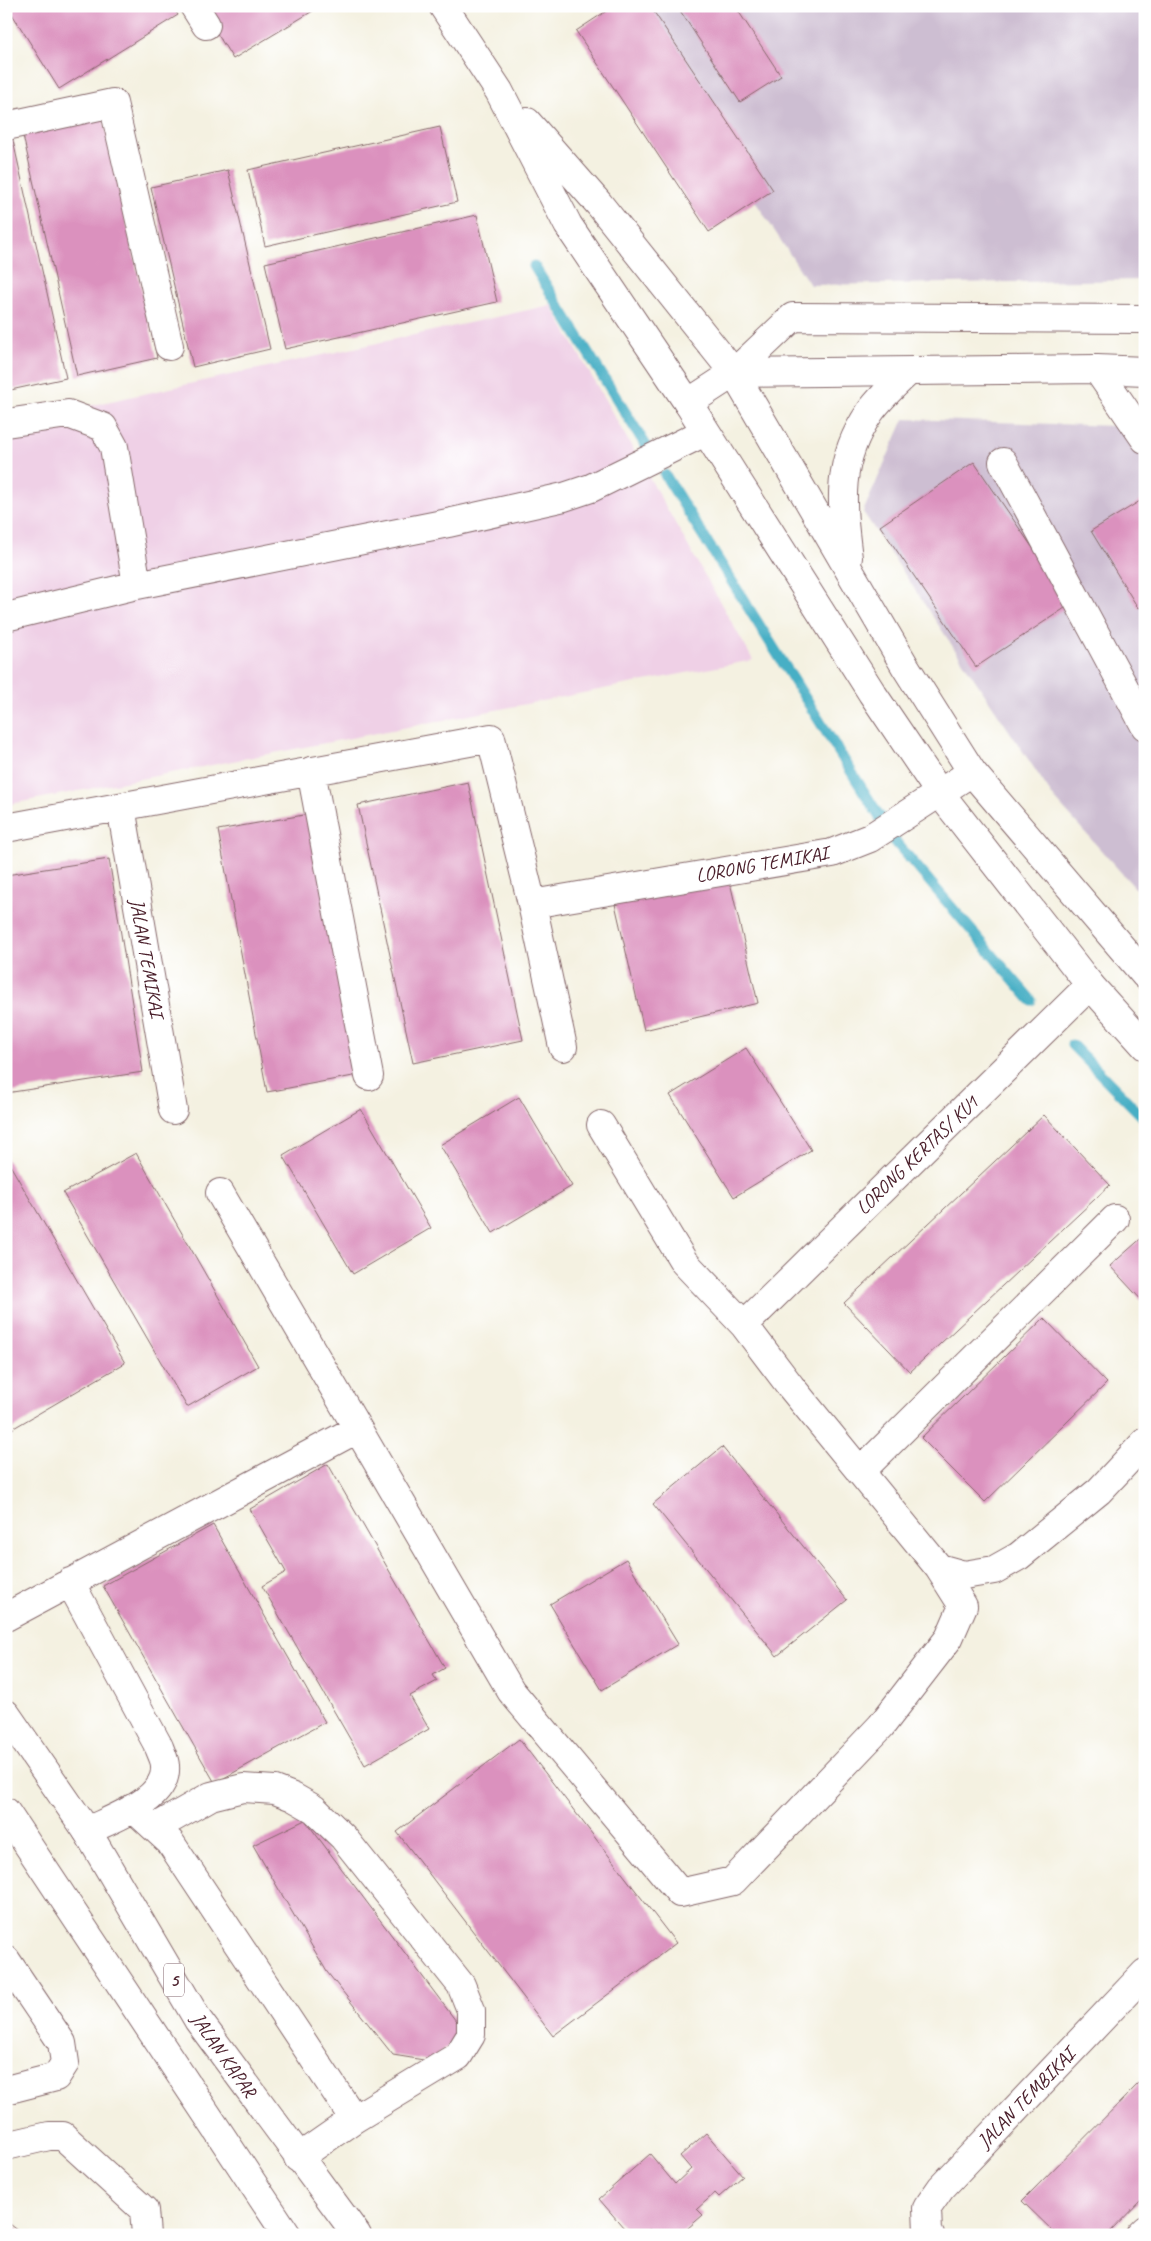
<svg xmlns="http://www.w3.org/2000/svg" width="1151" height="2241" font-family="Caveat,sans-serif">
  <style>
    .built { fill: #efd0e6 }
    .industrial { fill: #cdbed2 }
    .lines { fill: none; stroke-linecap: round; stroke-linejoin: round }
    .stream { stroke: #46afc5; stroke-width: 11 }
    .building { fill: #db91be }
    .minor-casing { stroke: #86686b; stroke-width: 30 }
    .major-casing { stroke: #86686b; stroke-width: 30 }
    .highway-casing { stroke: #86686b; stroke-width: 30 }
    .minor { stroke: #fff; stroke-width: 28 }
    .major { stroke: #fff; stroke-width: 28 }
    .highway { stroke: #fff; stroke-width: 28 }
    .labels { text-anchor: middle; dominant-baseline: central; stroke-width: 4.5; stroke-linejoin: round; paint-order: stroke }
    .shield { fill: #fff; stroke: #80626b; stroke-width: 1 }
    .shield-label { font-size: 19px; font-weight: bold; fill: #4a1f2b }
    .street-label { font-size: 20px; fill: #4a1f2b; stroke: #fff }
  </style>
  <rect width="100%" height="100%" fill="#fff"/>
  <filter id="ink" filterUnits="userSpaceOnUse"><feTurbulence type="fractalNoise" baseFrequency=".02" numOctaves="2"/><feDisplacementMap in="SourceGraphic" scale="10" xChannelSelector="R" yChannelSelector="G"/><feConvolveMatrix kernelMatrix="1 2 1 2 8 2 1 2 1" color-interpolation-filters="sRGB"/></filter>
  <filter id="wash" filterUnits="userSpaceOnUse"><feTurbulence type="fractalNoise" baseFrequency=".0096" numOctaves="4" result="noise"/><feDisplacementMap in="SourceGraphic" scale="20" xChannelSelector="R" yChannelSelector="G"/><feGaussianBlur stdDeviation="1.12" result="paint"/><feColorMatrix in="noise" values="0 0 0 0 0 0 0 0 0 0 0 0 0 0 0 0 0 1.4 0 .05"/><feComposite in="paint" operator="in"/></filter>
  <g filter="url(#wash)">
    <rect width="100%" height="100%" fill="#f4f1e1"/>
    <path class="built" d="M551 305 753 660 6 805V424Z"/>
    <path class="industrial" d="M627 6H1145V280L810 285Z
      M904 419 1145 427V899L1054 798 863 512Z"/>
    <g class="lines">
      <path class="stream" d="M534 266 645 444
        M665 475 881 819
        M894 840 1031 1000
        M1072 1045 1145 1119"/>
    </g>
    <g id="blocks">
      <path class="building" d="M7 6H172L178 15 59 89Z
        M200 6H321L233 59Z
        M614 6H650L773 190 709 232 576 31Z
        M677 6H735L781 76 740 102Z
        M102 113 157 358 77 376 22 131Z
        M440 127 457 202 265 246 248 170Z
        M12 136 66 378 6 391V137Z
        M228 170 270 349 193 367 151 187Z
        M477 215 497 302 285 349 265 263Z
        M974 462 1071 604 976 667 880 526Z
        M1145 498V604L1138 608 1091 531Z
        M468 782 523 1040 413 1063 358 805Z
        M315 813 364 1074 267 1092 218 830Z
        M109 859 143 1072 6 1093V875Z
        M729 878 758 1003 644 1030 615 904Z
        M746 1048 811 1150 734 1197 670 1095Z
        M519 1097 572 1186 493 1233 440 1145Z
        M361 1109 431 1228 353 1274 283 1155Z
        M1044 1115 1110 1185 910 1372 844 1303Z
        M136 1153 258 1366 187 1407 63 1193Z
        M6 1158 125 1363 12 1429 6 1419Z
        M1145 1235V1304L1110 1266Z
        M1044 1318 1107 1383 985 1502 921 1438Z
        M722 1447 847 1600 777 1656 653 1504Z
        M328 1464 445 1668 433 1675 437 1681 410 1696 429 1729 365 1765 262 1586 286 1572 250 1509Z
        M213 1525 325 1722 215 1783 103 1586Z
        M626 1559 678 1644 602 1690 550 1604Z
        M519 1739 676 1943 553 2036 397 1832Z
        M305 1820 465 2033 430 2061 393 2055 327 1972 253 1845Z
        M1145 2077V2196L1107 2235H1057L1022 2201Z
        M706 2133 743 2176 719 2197 715 2193 697 2209 703 2215 680 2235H655L650 2229 643 2235H630L599 2199 650 2154 675 2184 691 2169 680 2156Z
        M6 2221 24 2235H6Z"/>
    </g>
  </g>
  <g filter="url(#ink)">
    <use href="#blocks" fill-opacity="0" stroke="#86686b" stroke-width="1"/>
    <g class="lines">
      <defs>
        <path id="minor" d="M194 6 206 25
          M6 126 113 103 169 346
          M1145 319 793 317 734 373 1097 369 1145 371
          M1097 369 1145 439
          M688 403 734 373
          M6 423 68 414 103 427 114 447 137 585
          M1003 462 1145 726
          M6 617 137 585 448 523 564 497 591 488 705 432
          M311 771 369 1076
          M121 807 173 1110
          M6 828 491 738 532 904 563 1047
          M532 904 832 853 870 838 972 772
          M601 1125 684 1262 744 1325 791 1387 939 1568 964 1575 994 1570 1019 1556 1099 1491 1145 1442
          M220 1193 511 1691 680 1893 733 1881 881 1726 949 1638 963 1606 939 1568
          M744 1325 1090 985
          M860 1472 1115 1219
          M70 1582 159 1747C161 1753 165 1760 165 1766 168 1800 113 1818 87 1831
          M6 1617 357 1429
          M133 1808 170 1842 354 2119
          M155 1828 211 1796 243 1788 275 1790 293 1797 314 1809 343 1837 461 1985 471 2010V2035L458 2056 354 2119 298 2158
          M6 1960 62 2043 65 2063 56 2077 6 2090
          M6 2146 49 2136H63L144 2210 146 2235
          M930 2235 928 2232 927 2208 941 2188 1145 1973
          M1140 2235 1145 2230"/>
        <path id="major" d="M443 6 499 91 568 225 688 403 872 693 939 792 1090 985 1145 1046
          M527 122 599 204 734 373 905 666 972 772 1145 975
          M848 558C841 502 836 461 870 412 880 398 894 385 907 373"/>
        <path id="highway" d="M6 1714 87 1831 198 2020 357 2235
          M6 1812 287 2235"/>
      </defs>
      <use href="#minor" class="minor-casing"/>
      <use href="#major" class="major-casing"/>
      <use href="#highway" class="highway-casing"/>
      <use href="#minor" class="minor"/>
      <use href="#major" class="major"/>
      <use href="#highway" class="highway"/>
    </g>
  </g>
  <g class="labels">
    <rect class="shield" x="164" y="1963.5" width="20" height="33" rx="4"/>
    <g class="shield-label">
      <text x="174" y="1980">5</text>
    </g>
    <g class="street-label">
      <text transform="translate(762 864) rotate(-10)">LORONG TEMIKAI</text>
      <text transform="translate(147 958) rotate(80)">JALAN TEMIKAI</text>
      <text transform="translate(917 1155) rotate(-44)">LORONG KERTAS/ KU1</text>
      <text transform="translate(224 2055) rotate(55)">JALAN KAPAR</text>
      <text transform="translate(1026 2098) rotate(-46)">JALAN TEMBIKAI</text>
    </g>
  </g>
  <rect width="1151" height="2241" fill="none" stroke="#fff" stroke-width="25"/>
</svg>
